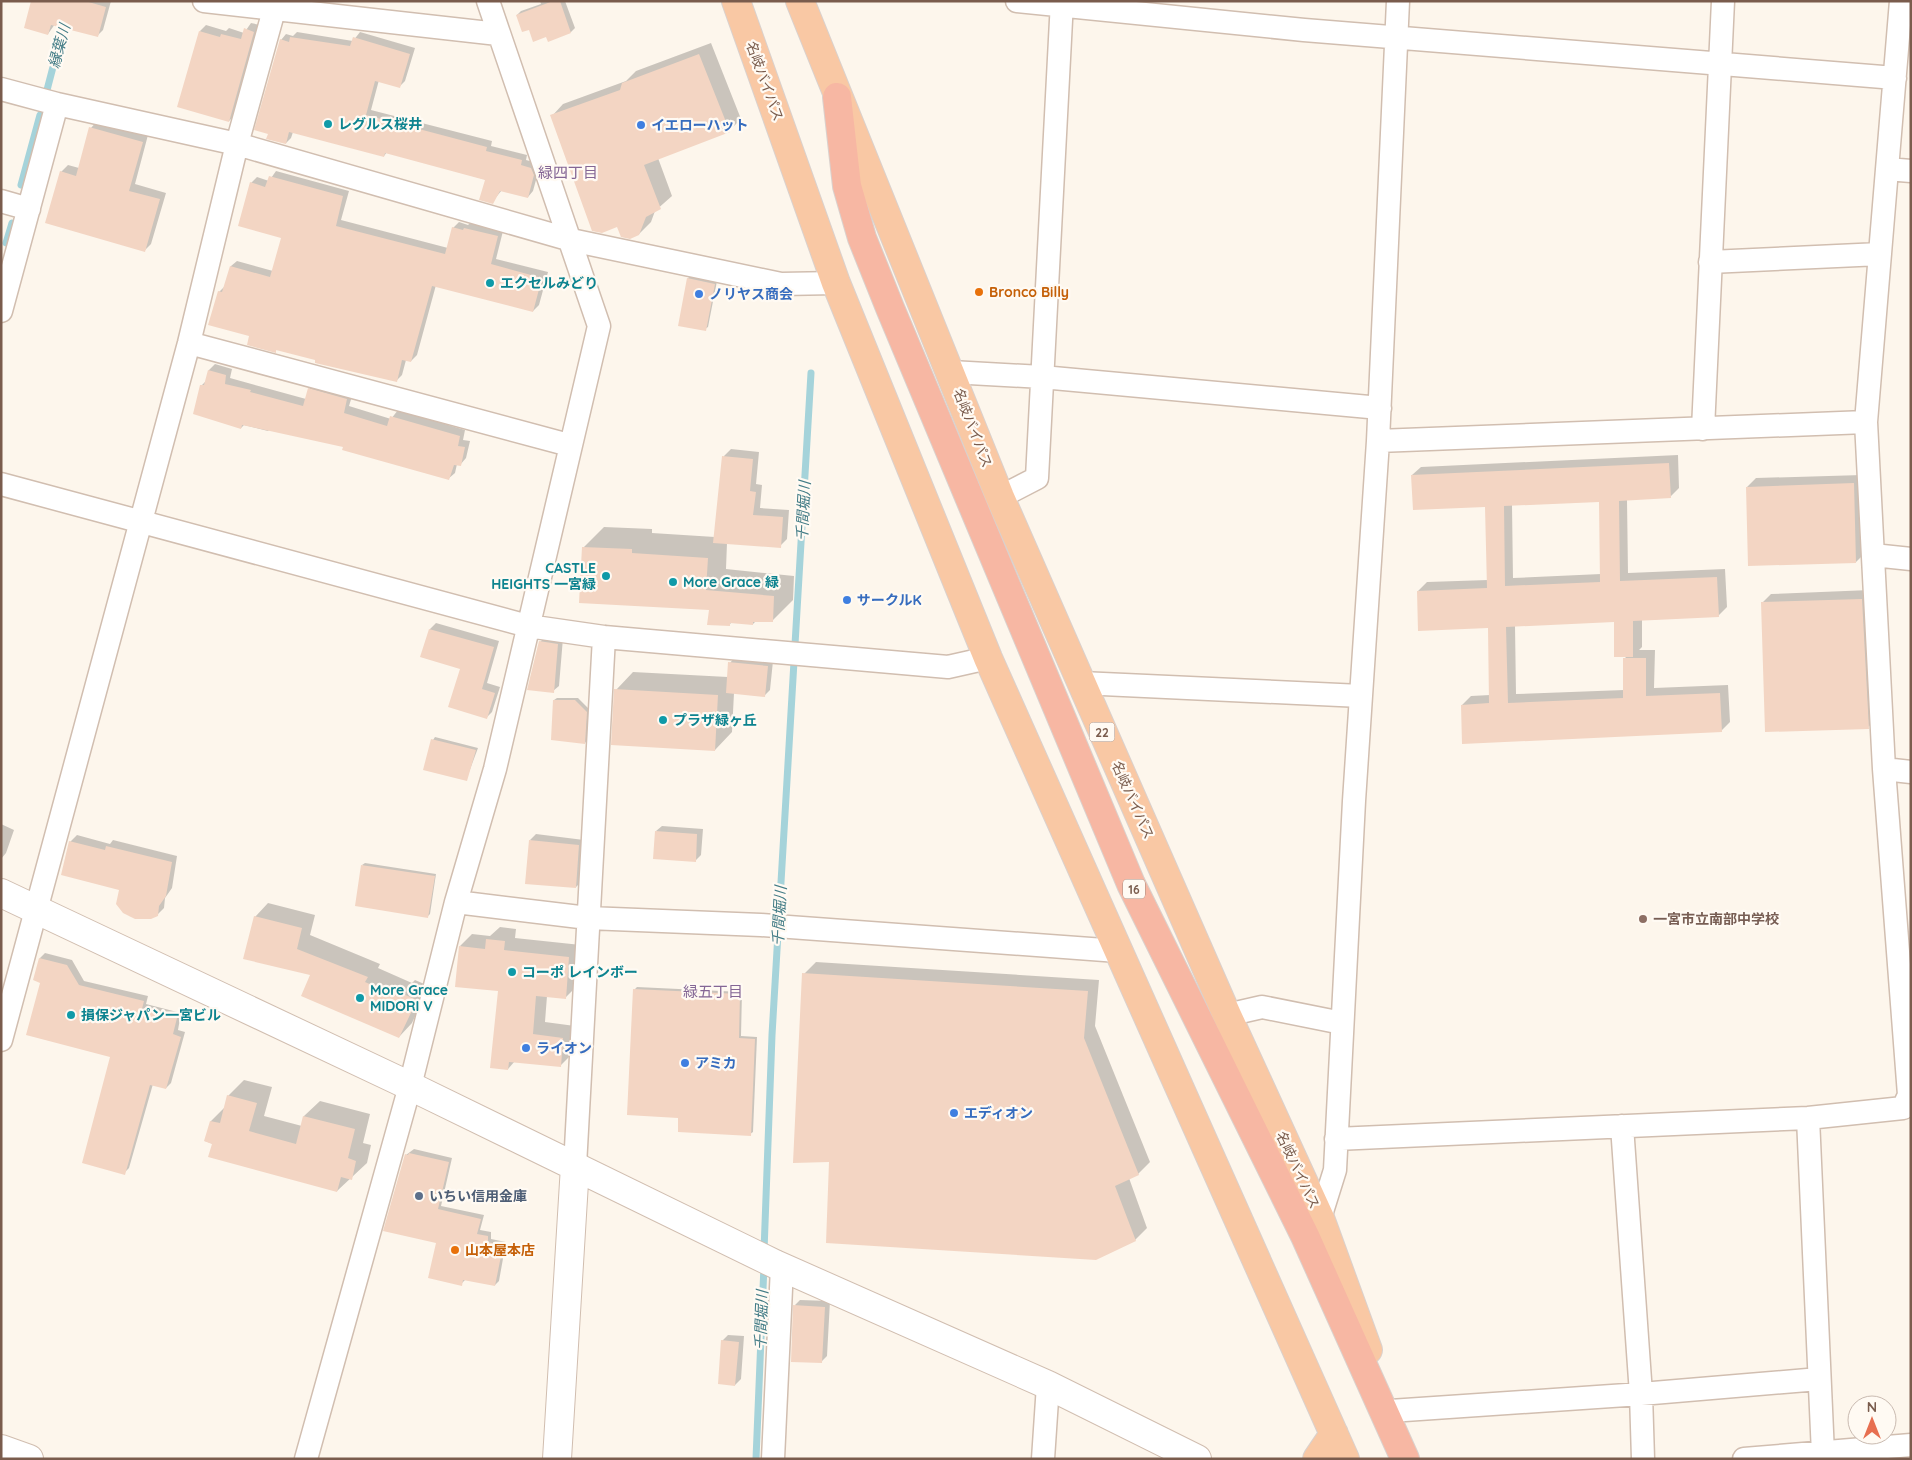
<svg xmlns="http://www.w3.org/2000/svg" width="1912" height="1460" font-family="Quicksand,'Noto Sans JP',sans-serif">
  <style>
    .shadow { fill: #0003; fill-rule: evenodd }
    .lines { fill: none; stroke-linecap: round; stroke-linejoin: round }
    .stream { stroke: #a5d3da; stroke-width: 7 }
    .building { fill: #f3d5c3; fill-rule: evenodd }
    .minor-casing { stroke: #d1beb0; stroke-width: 25 }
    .tertiary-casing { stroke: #d1beb0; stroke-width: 30 }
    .trunk-casing { stroke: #dad1cd; stroke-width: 30 }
    .motorway-casing { stroke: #dad1cd; stroke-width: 30 }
    .minor { stroke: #fff; stroke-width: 22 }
    .tertiary { stroke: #fff; stroke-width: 28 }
    .trunk { stroke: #f9c8a4; stroke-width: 28 }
    .motorway { stroke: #f7b7a3; stroke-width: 28 }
    .culture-dot { fill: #0f9aa8; stroke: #fffaf3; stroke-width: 2 }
    .shop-dot { fill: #3f7fe0; stroke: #fffaf3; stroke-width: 2 }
    .food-dot { fill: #e8710a; stroke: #fffaf3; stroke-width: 2 }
    .education-dot { fill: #8d6e63; stroke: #fffaf3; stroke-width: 2 }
    .service-dot { fill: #5c6f8a; stroke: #fffaf3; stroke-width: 2 }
    .labels { text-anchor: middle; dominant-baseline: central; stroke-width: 4.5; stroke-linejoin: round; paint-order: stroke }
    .shield { fill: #fffaf3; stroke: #a28b7f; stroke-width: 1 }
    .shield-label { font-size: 12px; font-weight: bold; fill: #7a5c4d }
    .street-label { font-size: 14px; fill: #7a5c4d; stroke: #fffaf3 }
    .culture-label { font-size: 14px; font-weight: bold; fill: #0d838f; stroke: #fffaf3; text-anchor: start }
    .shop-label { font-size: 14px; font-weight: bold; fill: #366cbe; stroke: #fffaf3; text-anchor: start }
    .food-label { font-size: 14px; font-weight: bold; fill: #c56008; stroke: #fffaf3; text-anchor: start }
    .education-label { font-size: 14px; font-weight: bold; fill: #785e54; stroke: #fffaf3; text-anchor: start }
    .service-label { font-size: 14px; font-weight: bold; fill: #4e5e75; stroke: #fffaf3; text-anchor: start }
    .water-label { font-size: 15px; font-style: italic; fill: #437c86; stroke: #fffaf3 }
    .neighbourhood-label { font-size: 15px; fill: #846695; stroke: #fffaf3 }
  </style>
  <rect width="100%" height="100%" fill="#fdf6ec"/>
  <path class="shadow" d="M33 1H111L103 30 97 36 55 24 48 34Z
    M540 1H565L575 28 571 32 547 36 529 28 517 15 521 11 541 4Z
    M251 23 260 25 235 115 229 121 200 31 206 25 226 31 229 28 244 33Z
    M297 32 353 41 360 32 415 48 405 81 400 86 379 80 371 110 492 141 491 146 527 155 526 160 537 163 539 169 533 191 528 197 502 190 492 202 487 180 387 152 384 156 293 132 291 138 286 143 281 40 286 34 293 36Z
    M711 43 741 119 729 131 658 158 672 196 655 211 651 222 639 234 617 226 552 116 563 104 626 81 636 71Z
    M97 121 148 135 135 184 166 193 151 244 144 251 61 172 68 165 79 168 91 128Z
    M276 171 349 191 341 220 448 248 453 228 459 222 468 225 471 222 503 231 496 259 548 272 539 305 533 311 436 285 417 355 411 361 406 360 402 375 396 381 316 362 317 359 278 349 275 351 251 336 219 292 226 285 231 266 237 261 273 271 283 237 251 183 257 177 269 181Z
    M691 276 717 281 708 327 705 329 688 278Z
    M215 364 232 369 230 378 306 399 309 389 315 383 353 393 349 406 391 419 398 410 465 430 463 440 470 441 466 458 460 465 457 464 455 473 448 479 344 446 270 429 268 431 244 425 241 428 202 385 206 381 209 370Z
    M731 449 759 452 756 484 762 485 760 508 789 510 787 539 780 546 727 543 726 569 794 576 793 600 772 621H756L753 624 732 622 729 625 710 609 583 548 604 527 652 529V533L715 537 724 456Z
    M1678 455 1679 488 1670 497 1627 499 1628 573 1725 569 1727 607 1718 616 1642 620V647L1639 650H1655L1654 688 1728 685 1730 722 1721 731 1462 705 1471 696 1490 695 1489 626 1418 591 1427 582 1488 580 1486 506 1412 475 1421 467ZM1600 501 1601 574 1513 578 1512 505ZM1616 621 1627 656 1624 659V690L1516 694 1515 625Z
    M1862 475 1865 553 1856 562 1747 487 1756 478Z
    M1870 590 1877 719 1868 727 1762 603 1771 594Z
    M436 623 499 641 487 683 500 687 492 712 486 718 462 668 422 657 430 629Z
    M546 636 563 638 559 686 553 691 540 642Z
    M735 657 773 661 770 690 764 696 734 693 732 732 715 750 616 690 633 672 728 677 730 663Z
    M557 698H578L589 709 587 740 585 743 554 700Z
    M435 737 478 748 466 780 433 740Z
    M1 824 14 830 6 853 1 859Z
    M662 826 703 829 701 855 695 861 656 831Z
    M536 834 584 840 582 881 576 887 530 840Z
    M77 835 110 844 113 840 177 856 172 888 165 898 164 908 157 915 120 889 70 842Z
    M365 863 436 874 430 914 428 916 362 865Z
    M268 903 315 915 310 935 380 964 378 968 412 983 415 980 429 986 412 1023 399 1037 312 975 255 917Z
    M500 927 516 929 515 938 581 945 578 985 565 998 547 996 545 1022 575 1026 573 1053 560 1066 515 1061 508 1069 499 990 460 946 472 934 490 936Z
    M45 953 72 960 84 981 148 996 146 1004 181 1013 178 1030 185 1032 171 1083 166 1088 153 1084 129 1168 124 1173 112 1057 42 982 40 958Z
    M816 962 1099 980 1095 1026 1150 1162 1138 1174 1129 1178 1147 1228 1135 1240 830 1161 804 974Z
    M637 987 742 992 741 1036 757 1037 753 1132 750 1134 679 1117 634 990Z
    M244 1080 272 1087 264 1116 302 1126 304 1116 320 1101 370 1114 363 1143 371 1145 367 1163 337 1191 205 1141 211 1121 225 1107 228 1096Z
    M414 1149 452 1158 441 1206 484 1215 480 1230 491 1232V1239L506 1242 499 1281 495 1285 466 1279 461 1284 438 1242 406 1155Z
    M800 1300 830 1301 827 1356 821 1362 795 1305Z
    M728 1335 744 1336 741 1379 735 1385 722 1341Z"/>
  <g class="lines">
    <path class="stream" d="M47 90 65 21
      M21 185 40 115
      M6 243 12 223
      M764 1251 772 1035 811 373
      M756 1459 764 1265"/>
  </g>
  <path class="building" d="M31 1H85L106 7 98 37 51 25 48 35 24 28Z
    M553 1H560L571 33 548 42 546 37 533 42 529 30 522 32 516 15Z
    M244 28 254 32 229 122 177 107 199 31 220 37 221 34 241 39Z
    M290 37 350 46 353 37 410 54 400 88 375 81 366 115 487 147 486 151 522 160 521 165 531 168 534 175 528 198 500 191 493 204 479 200 485 180 385 153 384 157 289 132 286 144 266 139 268 134 254 130 280 39 289 42Z
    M699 54 730 132 644 165 661 209 646 217 639 235 630 239 621 237 617 227 602 233 592 231 550 115 620 90 622 83Z
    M89 127 143 142 129 191 160 199 145 252 45 223 60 171 76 176Z
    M269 176 343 196 336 226 445 254 452 227 463 230 464 228 498 236 491 264 542 278 533 312 432 286 411 362 402 360 397 382 315 363V360L276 350V353L247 345 249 336 208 325 218 291 222 292 230 266 270 277 281 238 238 226 250 182 265 187Z
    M687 278 715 284 706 331 678 326Z
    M208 370 226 375 225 384 251 390 250 392 303 406 308 388 347 399 344 413 387 426 390 416 460 436 458 446 465 447 461 466 454 465 449 480 342 450 343 447 242 425 241 429 193 414 200 385H204Z
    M722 456 753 459 750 491 756 492 753 515 783 517 781 548 713 543Z
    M1669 463 1671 498 1619 501 1620 581 1717 577 1719 617 1633 621V657H1614V622L1506 627 1508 703 1623 698V658H1646V696L1720 693 1722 732 1462 744 1461 705 1489 703 1488 628 1418 631 1417 591 1487 588 1485 507 1413 510 1411 475ZM1599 502 1600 582 1505 586 1504 506Z
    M1854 483 1856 563 1748 566 1746 487Z
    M582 547 632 549V553L708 558 706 590 774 596 773 622H753V625L730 623V626L707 625 709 610 579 603Z
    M1862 599 1869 729 1765 732 1761 602Z
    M429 629 494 647 482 689 495 693 487 719 448 707 460 669 420 657Z
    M539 641 558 644 554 693 527 690Z
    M728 662 768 666 765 697 726 693Z
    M614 689 718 695 715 751 611 745Z
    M553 700H575L587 712 585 744 551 740Z
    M431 739 476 750 467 781 423 770Z
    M655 831 697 834 696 862 653 859Z
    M529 840 579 845 576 888 525 884Z
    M69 841 105 850 106 846 172 862 166 896 159 906 158 916 151 919H135L123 913 116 904 119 890 61 875Z
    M361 865 435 876 428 918 355 906Z
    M254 916 302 928 297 949 368 977 365 982 399 997 401 993 417 1000 399 1038 301 996 310 975 243 959Z
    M486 939 505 941 504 950 569 957 566 999 536 996 533 1034 563 1038 561 1067 509 1062 508 1070 490 1068 498 991 455 987 459 946 485 949Z
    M39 958 67 965 79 985 144 1001 142 1009 177 1018 173 1034 181 1037 166 1089 150 1085 125 1175 82 1163 110 1057 26 1035 40 983 33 980Z
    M802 973 1088 991 1084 1038 1139 1175 1115 1186 1136 1241 1096 1260 826 1243 829 1162 793 1163Z
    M633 989 740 994 739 1038 755 1039 751 1136 678 1132V1118L627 1115Z
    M227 1095 257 1103 249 1131 296 1144 303 1116 355 1129 348 1158 356 1161 352 1180 341 1177 337 1192 208 1157 212 1144 204 1141 210 1121 220 1123Z
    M409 1153 449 1162 438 1209 481 1219 477 1234 488 1236V1242L503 1246 495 1286 463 1280 462 1286 428 1278 436 1243 383 1231 405 1154 408 1155Z
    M793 1305 825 1307 822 1363 791 1362Z
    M721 1340 739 1342 735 1386 718 1384Z"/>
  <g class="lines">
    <defs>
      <path id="minor" d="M204 1 498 34
        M1017 1 1304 30 1895 78
        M1 89 57 104 237 144 571 240 781 284 836 283
        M1887 169 1911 171
        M1 201 29 209
        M1710 262 1880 254
        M1 311 57 104
        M189 343 569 445
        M951 372 1042 377 1380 408
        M1703 429 1723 1
        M1378 441 1866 422
        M1 484 528 626 604 637 948 667 988 658
        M1000 497 1037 478 1062 1
        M1873 555 1911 559
        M1081 683 1361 696
        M1884 769 1911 772
        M456 902 588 918 761 925 1118 951
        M1227 1015 1262 1007 1342 1023
        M1 1040 189 343 237 144 274 10
        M1808 1118 1823 1454
        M1622 1126 1641 1394 1643 1459
        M1336 1139 1808 1118 1903 1108 1909 1095 1884 769 1866 422 1901 1
        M575 1166 604 637
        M1320 1218 1335 1170 1354 801 1378 441 1398 1
        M1390 1411 1641 1394 1819 1379
        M306 1459 410 1086 456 902 495 769 599 326 488 1
        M773 1459 782 1267
        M1043 1459 1048 1385
        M1744 1459 1911 1445"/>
      <path id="tertiary" d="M1 893 410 1086 775 1264 1048 1385 1197 1459
        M1 1449 29 1459
        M557 1459 575 1166"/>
      <path id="trunk" d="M736 1 836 283 988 658 1345 1459
        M800 1 1000 497 1227 1015 1320 1218 1368 1350
        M1317 1459 1334 1434"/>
      <path id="motorway" d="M837 97 847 186 862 238 890 308 1131 884 1305 1236 1405 1459"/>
    </defs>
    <use href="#minor" class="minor-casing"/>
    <use href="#tertiary" class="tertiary-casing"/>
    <use href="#trunk" class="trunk-casing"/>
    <use href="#motorway" class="motorway-casing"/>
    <use href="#minor" class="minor"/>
    <use href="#tertiary" class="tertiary"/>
    <use href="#trunk" class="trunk"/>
    <use href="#motorway" class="motorway"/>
  </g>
  <g class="culture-dot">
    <circle cx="328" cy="124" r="5"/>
    <circle cx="490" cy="283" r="5"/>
    <circle cx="606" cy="576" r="5"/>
    <circle cx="673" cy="582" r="5"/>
    <circle cx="663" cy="720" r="5"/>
    <circle cx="512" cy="972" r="5"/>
    <circle cx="360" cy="998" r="5"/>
    <circle cx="71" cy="1015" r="5"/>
  </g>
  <g class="shop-dot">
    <circle cx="641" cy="125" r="5"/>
    <circle cx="699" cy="294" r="5"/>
    <circle cx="847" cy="600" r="5"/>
    <circle cx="526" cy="1048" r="5"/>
    <circle cx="685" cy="1063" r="5"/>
    <circle cx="954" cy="1113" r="5"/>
  </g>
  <g class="food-dot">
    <circle cx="979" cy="292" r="5"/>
    <circle cx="455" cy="1250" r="5"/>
  </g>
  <circle class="education-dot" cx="1643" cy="919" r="5"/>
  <circle class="service-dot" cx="419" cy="1196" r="5"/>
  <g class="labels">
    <g class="shield">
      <rect x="1089.5" y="722.5" width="25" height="19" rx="4"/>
      <rect x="1123" y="879.5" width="22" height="19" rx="4"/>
    </g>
    <g class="shield-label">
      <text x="1102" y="732">22</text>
      <text x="1134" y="889">16</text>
    </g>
    <g class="street-label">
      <text transform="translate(765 81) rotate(70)">名岐バイパス</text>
      <text transform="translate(973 428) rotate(69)">名岐バイパス</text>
      <text transform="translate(1133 800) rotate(66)">名岐バイパス</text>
      <text transform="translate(1298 1170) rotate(65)">名岐バイパス</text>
    </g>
    <g class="culture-label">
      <text x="338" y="124">レグルス桜井</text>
      <text x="500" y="283">エクセルみどり</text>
      <text x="596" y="568" text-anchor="end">CASTLE<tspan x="596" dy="16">HEIGHTS 一宮緑</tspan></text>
      <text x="683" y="582">More Grace 緑</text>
      <text x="673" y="720">プラザ緑ヶ丘</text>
      <text x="522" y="972">コーポ レインボー</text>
      <text x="370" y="990">More Grace<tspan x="370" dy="16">MIDORI V</tspan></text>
      <text x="81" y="1015">損保ジャパン一宮ビル</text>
    </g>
    <g class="shop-label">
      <text x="651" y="125">イエローハット</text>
      <text x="709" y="294">ノリヤス商会</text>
      <text x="857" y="600">サークルK</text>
      <text x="536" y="1048">ライオン</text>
      <text x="695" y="1063">アミカ</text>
      <text x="964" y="1113">エディオン</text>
    </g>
    <g class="food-label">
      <text x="989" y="292">Bronco Billy</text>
      <text x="465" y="1250">山本屋本店</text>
    </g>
    <g class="education-label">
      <text x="1653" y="919">一宮市立南部中学校</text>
    </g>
    <g class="service-label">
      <text x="429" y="1196">いちい信用金庫</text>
    </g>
    <g class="water-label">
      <text transform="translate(59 46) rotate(-75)">縁葉川</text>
      <text transform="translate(803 511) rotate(-87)">千間堀川</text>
      <text transform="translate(779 916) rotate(-87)">千間堀川</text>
      <text transform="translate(761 1320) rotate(-88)">千間堀川</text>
    </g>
    <g class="neighbourhood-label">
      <text x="568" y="172">緑四丁目</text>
      <text x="713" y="991">緑五丁目</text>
    </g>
  </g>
  <rect width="1912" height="1460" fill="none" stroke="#7a5c4d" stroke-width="5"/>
  <g transform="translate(1872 1420)"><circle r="24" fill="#fffaf3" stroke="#cabbb1"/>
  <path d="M0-4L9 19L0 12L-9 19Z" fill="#e76f51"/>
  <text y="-8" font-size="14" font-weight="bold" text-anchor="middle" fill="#7a5c4d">N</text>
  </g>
</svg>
